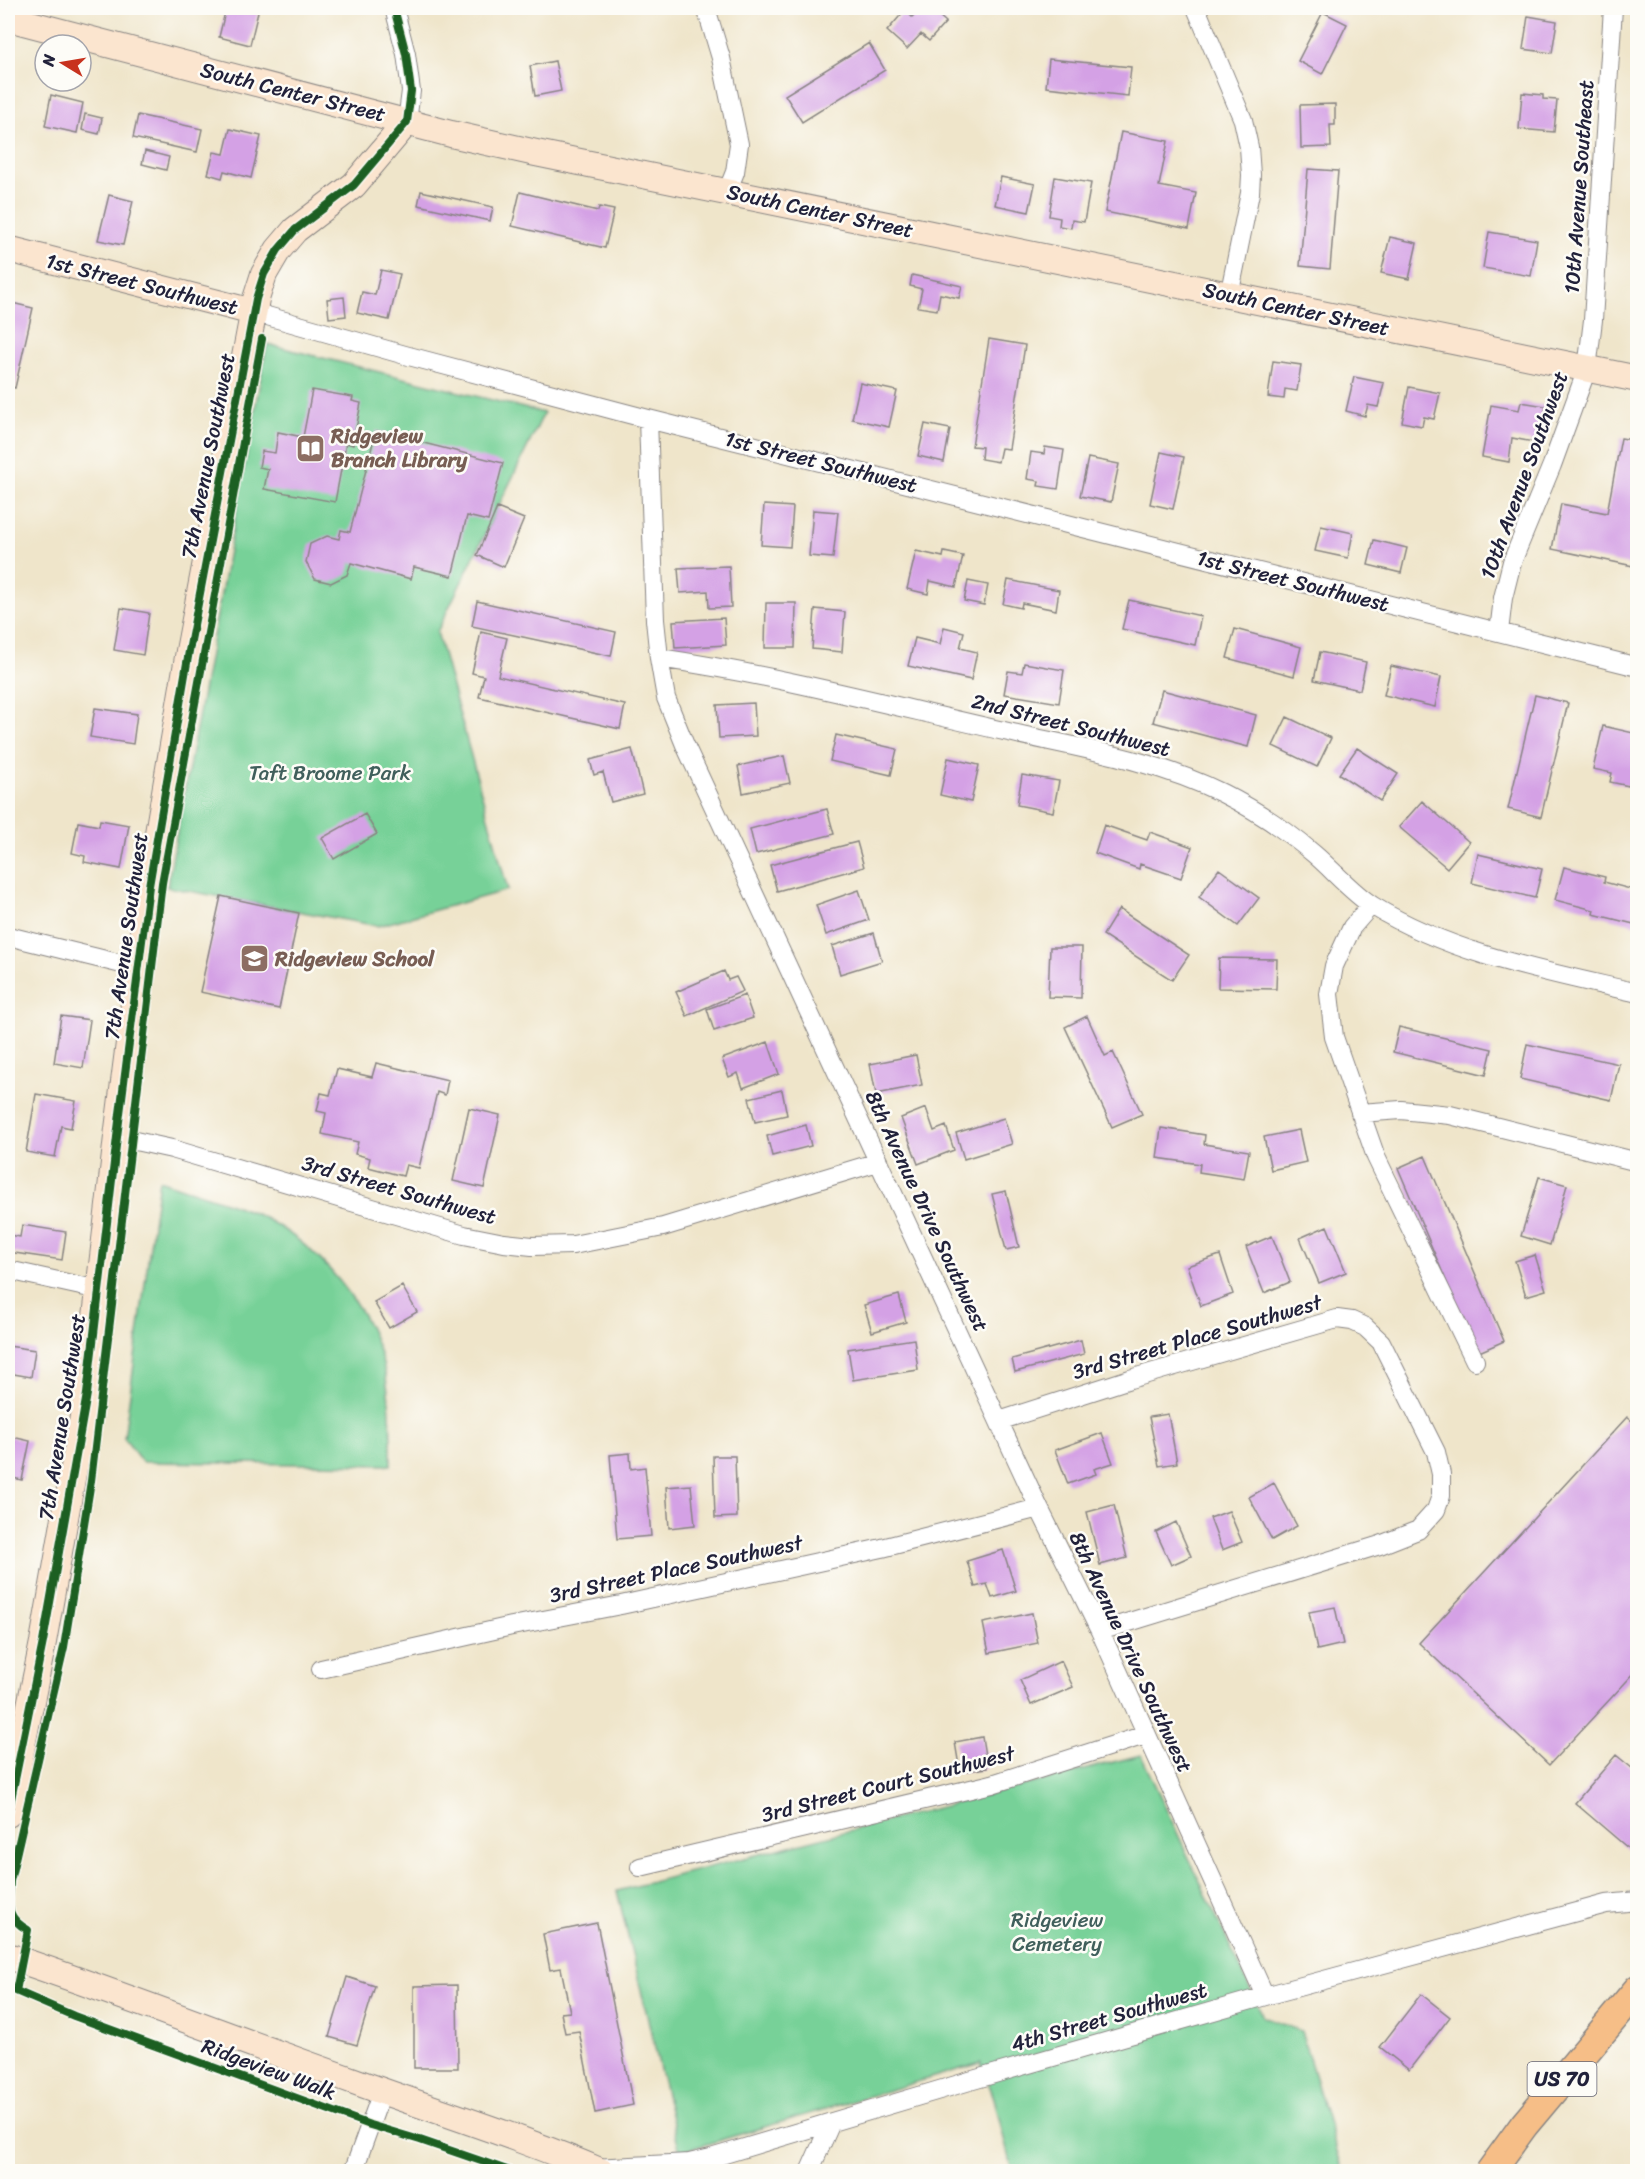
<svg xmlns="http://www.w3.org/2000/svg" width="1645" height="2179" font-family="Sriracha,sans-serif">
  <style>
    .green { fill: #77d198; stroke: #4c7a6a; stroke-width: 1.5 }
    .building { fill: #d4a1e5 }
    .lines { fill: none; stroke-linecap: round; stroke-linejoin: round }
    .street-casing { stroke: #888482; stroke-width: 20 }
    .secondary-casing { stroke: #888482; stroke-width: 28 }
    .primary-casing { stroke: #888482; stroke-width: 31 }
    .street { stroke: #fff; stroke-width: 18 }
    .secondary { stroke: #fbe5cf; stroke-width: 26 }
    .primary { stroke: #f6be87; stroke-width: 28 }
    .cycleway-casing { stroke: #fdfcf7; stroke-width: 11 }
    .cycleway { stroke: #1b5e20; stroke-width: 8 }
    .labels { text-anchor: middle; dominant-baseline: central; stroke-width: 5; stroke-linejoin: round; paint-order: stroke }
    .shield { fill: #fdfcf7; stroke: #646373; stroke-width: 1.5 }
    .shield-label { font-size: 20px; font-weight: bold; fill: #22223b }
    .street-label { font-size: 21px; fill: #22223b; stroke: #fdfcf7 }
    .education-label { font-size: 21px; font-weight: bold; fill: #785e54; stroke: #fdfcf7; text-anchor: start }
    .park-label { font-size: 21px; fill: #405f5c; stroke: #fdfcf7 }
  </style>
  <rect width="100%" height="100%" fill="#fdfcf7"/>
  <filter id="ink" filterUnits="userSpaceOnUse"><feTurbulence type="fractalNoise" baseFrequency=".0167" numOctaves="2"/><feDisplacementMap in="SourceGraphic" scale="12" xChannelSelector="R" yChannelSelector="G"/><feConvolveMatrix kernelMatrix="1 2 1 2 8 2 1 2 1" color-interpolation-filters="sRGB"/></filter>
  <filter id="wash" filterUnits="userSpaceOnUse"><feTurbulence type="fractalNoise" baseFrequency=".008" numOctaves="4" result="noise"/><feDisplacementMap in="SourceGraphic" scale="24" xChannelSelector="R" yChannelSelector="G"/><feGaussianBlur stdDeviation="1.35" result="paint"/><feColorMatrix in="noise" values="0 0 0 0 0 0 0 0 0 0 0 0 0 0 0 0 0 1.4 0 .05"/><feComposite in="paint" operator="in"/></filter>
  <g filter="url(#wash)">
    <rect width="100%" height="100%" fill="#efe5ca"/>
    <path class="green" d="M267 344 544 413 437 632 508 890 378 926 167 887Z
      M159 1180C189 1191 225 1200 254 1213 317 1242 374 1309 386 1378 391 1407 391 1436 391 1465L142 1462 124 1438Z
      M1141 1755 1263 2017 1301 2031 1343 2171H1012L994 2098 981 2063 680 2152 617 1891Z"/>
    <g id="blocks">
      <path class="building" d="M226 8H259L250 45 219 37Z
        M921 8H930L946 22 929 41 921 34 907 49 887 31 905 10 912 17Z
        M1323 12 1347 24 1322 74 1298 61Z
        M1528 16 1557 21 1552 53 1523 49Z
        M869 43 885 70 802 122 785 95Z
        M1049 59 1131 67 1128 96 1046 87Z
        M555 61 561 91 535 96 530 66Z
        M8 81 13 82 9 105H8Z
        M1522 93 1543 95V99L1557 100 1554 132 1519 129Z
        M51 95 83 103 77 133 45 126Z
        M1335 104V125H1330L1331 147 1301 148 1300 105Z
        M85 114 102 118 99 134 82 130Z
        M138 115 202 129 197 152 133 138Z
        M230 129 261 136 251 178 224 171 222 178 208 174 214 152 224 154Z
        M1121 132 1168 141 1159 186 1196 193 1189 229 1105 212Z
        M145 151 169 157 166 170 142 164Z
        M1308 169 1338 171 1330 269 1300 266Z
        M1001 177 1035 184 1029 212 995 205Z
        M1055 177 1091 183 1084 222 1072 220 1071 228 1059 226 1060 218 1049 216Z
        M421 191 493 207 490 221 418 205Z
        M520 192 598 211 599 207 614 210 605 248 512 226Z
        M109 195 133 201 123 245 98 240Z
        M1489 232 1537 240 1531 276 1483 268Z
        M1390 237 1417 243 1409 279 1381 273Z
        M381 270 400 274 389 320 357 313 362 292 375 295Z
        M912 275 962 286 959 298 940 294 937 310 918 307 922 289 910 286Z
        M344 297 346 316 329 318 327 299Z
        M8 302 33 308 15 388 8 386Z
        M989 339 1025 345 1009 449 1001 448 998 462 981 459 982 447 972 446Z
        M1273 361 1301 365 1297 391 1285 389 1284 399 1268 397Z
        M1354 377 1384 383 1378 407 1368 405 1365 416 1346 411Z
        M860 383 897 391 889 427 852 419Z
        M1409 387 1440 393 1434 419 1424 417 1422 426 1402 422Z
        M312 390 353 397 352 401 361 403 353 445 346 443 335 502 264 489 268 469 259 467 262 451 275 453 278 432 303 437Z
        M1521 402 1546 406 1539 443 1512 438 1509 462 1482 457 1491 405 1519 410Z
        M925 424 950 429 944 462 918 456Z
        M376 431 503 463 488 521 467 516 452 576 414 567 411 579 351 563 347 575 331 583 315 579 306 562 310 544 327 536 339 539 341 530 350 532Z
        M1621 438 1638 441V567L1552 549 1561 504 1607 513Z
        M1045 447 1064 450 1058 489 1038 486 1039 481 1027 479 1031 452 1044 454Z
        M1161 452 1184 457 1173 509 1150 504Z
        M1088 458 1119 464 1111 502 1080 496Z
        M764 505 793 507 790 547 761 545Z
        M497 508 524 519 504 567 477 555Z
        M813 510 838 512 833 558 809 556Z
        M1321 526 1353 533 1348 558 1315 551Z
        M1374 540 1407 548 1401 573 1368 565Z
        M916 551 943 557 944 552 963 556 956 587 930 581 928 594 907 589Z
        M729 566 731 607 709 608 708 591 680 593 678 568Z
        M1008 580 1059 590 1056 610 1022 603 1021 608 1003 604Z
        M968 581 988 585 984 605 964 601Z
        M1129 600 1201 616 1195 645 1122 629Z
        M477 601 616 632 611 656 472 626Z
        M766 603H796L795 648H765Z
        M121 608 149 613 143 655 114 650Z
        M815 609 845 612 842 652 812 649Z
        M724 618 726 645 675 648 673 621Z
        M944 627 964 632 960 648 977 652 971 680 908 666 915 638 940 644Z
        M1235 629 1301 647 1294 676 1227 658Z
        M481 632 507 638 498 676 625 705 620 729 479 697 484 676 472 673Z
        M1320 652 1366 662 1360 690 1314 680Z
        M1024 663 1064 670 1059 703 1004 694 1008 671 1022 673Z
        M1391 666 1441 677 1435 707 1384 695Z
        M1162 690 1256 715 1248 747 1153 722Z
        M1535 695 1568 703 1541 817 1508 809Z
        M754 703 756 736 719 738 717 705Z
        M95 708 137 714 133 744 90 737Z
        M1287 717 1331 738 1317 767 1273 746Z
        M1603 726 1638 734V750L1629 786 1610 782 1612 773 1593 769Z
        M836 735 897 749 891 775 830 761Z
        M1357 748 1398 774 1380 801 1339 774Z
        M632 749 643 794 611 802 603 772 594 775 590 760Z
        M784 756 790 783 743 793 738 766Z
        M948 758 979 765 971 802 940 795Z
        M1022 775 1059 781 1053 812 1017 805Z
        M1422 801 1469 842 1447 868 1399 827Z
        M827 809 834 834 756 854 750 829Z
        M365 814 377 834 334 859 322 838Z
        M100 820 129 825 121 869 84 862 85 856 72 853 78 822 99 826Z
        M1104 825 1147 840 1150 832 1192 847 1181 878 1140 864 1139 869 1095 853Z
        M857 842 864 867 777 891 770 865Z
        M1478 854 1542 869 1535 898 1472 883Z
        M1564 867 1605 877 1604 882 1638 891V925L1593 914 1594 910 1555 900Z
        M1219 869 1259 898 1238 926 1199 897Z
        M859 890 869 920 826 935 816 905Z
        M221 896 299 913 279 1009 200 992Z
        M1119 909 1189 955 1172 980 1103 935Z
        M874 933 882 961 840 974 832 946Z
        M1050 947H1082L1081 998 1048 997Z
        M1219 958 1277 959 1276 989 1218 988Z
        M724 971 728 980 736 977 743 991 687 1016 676 992Z
        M745 995 753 1018 714 1031 707 1009Z
        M61 1016 90 1020 83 1068 54 1063Z
        M1087 1016 1105 1056 1113 1052 1142 1114 1112 1127 1065 1027Z
        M1399 1027 1492 1049 1486 1075 1393 1052Z
        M768 1042 779 1074 743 1088 738 1073 729 1077 722 1059Z
        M1527 1044 1619 1064 1611 1100 1520 1079Z
        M916 1055 922 1085 876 1094 870 1064Z
        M376 1063 448 1080 445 1095 437 1092 419 1168 406 1165 403 1176 368 1167 370 1158 355 1154 358 1142 322 1134 326 1113 317 1111 321 1093 330 1095 337 1069 372 1077Z
        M782 1090 787 1115 755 1122 749 1098Z
        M36 1094 76 1101 71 1128 61 1126 55 1157 26 1152Z
        M469 1108 500 1115 484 1188 453 1181Z
        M926 1108 934 1131 946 1126 954 1150 918 1164 901 1118Z
        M1004 1118 1012 1144 964 1159 956 1133Z
        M806 1125 811 1146 772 1156 767 1136Z
        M1161 1128 1205 1135 1204 1144 1249 1151 1244 1179 1199 1172 1200 1164 1157 1158Z
        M1299 1130 1306 1162 1271 1170 1264 1137Z
        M1425 1156 1504 1341 1477 1353 1398 1168Z
        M1539 1177 1567 1185 1550 1245 1521 1236Z
        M1006 1191 1019 1247 1006 1250 992 1194Z
        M22 1225 66 1232 62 1260 8 1252V1235L20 1237Z
        M1327 1226 1346 1272 1319 1283 1300 1238Z
        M1272 1236 1290 1282 1264 1293 1246 1247Z
        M1220 1255 1233 1294 1201 1306 1187 1266Z
        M1535 1255 1546 1290 1526 1296 1515 1261Z
        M402 1286 417 1312 389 1328 374 1302Z
        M899 1295 906 1322 872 1332 864 1305Z
        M914 1339 918 1370 853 1380 848 1349Z
        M1081 1340 1084 1354 1015 1372 1012 1359Z
        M8 1346 35 1350 31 1377 8 1373Z
        M1168 1414 1177 1463 1159 1466 1149 1417Z
        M1627 1417 1638 1426V1669L1549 1765 1419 1643Z
        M1102 1433 1113 1463 1094 1469 1096 1474 1068 1484 1055 1450Z
        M8 1436 30 1441 22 1480 8 1477Z
        M630 1453 631 1469 645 1467 651 1536 617 1539 610 1455Z
        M713 1456H735L737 1517 715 1518Z
        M1274 1483 1297 1526 1272 1540 1249 1497Z
        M691 1485 695 1525 669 1528 666 1487Z
        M1114 1505 1127 1558 1100 1565 1087 1512Z
        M1229 1511 1242 1542 1222 1550 1210 1518Z
        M1176 1522 1191 1556 1171 1565 1156 1532Z
        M1003 1550 1016 1591 992 1598 987 1584 975 1587 967 1561Z
        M1335 1607 1343 1644 1317 1650 1309 1612Z
        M1032 1613 1038 1643 989 1653 983 1623Z
        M1061 1661 1073 1687 1031 1705 1020 1680Z
        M982 1737 987 1768 960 1772 955 1742Z
        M1616 1755 1638 1773V1839L1629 1849 1575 1803Z
        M597 1923 633 2105 595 2113 579 2031 565 2033 561 2013 570 2012 561 1968 550 1970 543 1934Z
        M347 1977 375 1986 357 2045 329 2037Z
        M457 1985 458 2068H414V1986Z
        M1421 1994 1450 2017 1409 2070 1380 2047Z"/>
    </g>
  </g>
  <g filter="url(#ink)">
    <use href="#blocks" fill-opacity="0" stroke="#888482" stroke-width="1.5"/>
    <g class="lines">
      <defs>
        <path id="street" d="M394 8 406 54 411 91 407 122
          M706 8 721 58 739 144 735 172 727 192
          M1196 8 1243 120 1249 147 1251 175 1250 193 1229 296
          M253 312 405 355 648 419 1638 667
          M648 419 655 620 659 658 666 698 685 745 1039 1508 1100 1631 1265 1996
          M1499 632 1503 598 1512 562 1552 465 1587 369 1593 320 1613 8
          M659 658C775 675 889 705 1004 731 1078 748 1153 759 1222 793 1254 809 1286 830 1314 854 1333 870 1352 893 1373 906 1453 955 1548 972 1638 993
          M1371 905 1352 927 1334 966 1329 994 1334 1037 1376 1157 1475 1361
          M8 936 138 968
          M1360 1113 1401 1110 1450 1115 1638 1162
          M117 1137 172 1149 464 1235 504 1243 532 1246 573 1245 663 1227 878 1162
          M8 1270 99 1290
          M999 1421 1130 1379 1337 1319 1352 1321 1365 1327 1381 1342 1436 1452 1441 1474V1496L1436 1510 1418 1530 1380 1545 1100 1631
          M321 1669 512 1626 621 1605 882 1548 1039 1508
          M640 1867 992 1784 1145 1735
          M593 2168 689 2163 711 2158 973 2080 1276 1993 1606 1904 1638 1901
          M353 2172 382 2092
          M809 2172 831 2123"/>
        <path id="secondary" d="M8 18 451 134 536 153 1638 379
          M8 249 253 312
          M8 1814 43 1642 87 1394 117 1137 149 886 189 651 256 299 264 274 278 250 295 230 354 185 407 122
          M8 1956C124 1995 238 2040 354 2081 436 2111 521 2137 602 2172"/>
        <path id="primary" d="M1490 2172 1524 2125 1638 1989"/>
      </defs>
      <use href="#street" class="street-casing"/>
      <use href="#secondary" class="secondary-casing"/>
      <use href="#primary" class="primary-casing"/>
      <use href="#street" class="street"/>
      <use href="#secondary" class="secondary"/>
      <use href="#primary" class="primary"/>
      <defs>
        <path id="cycleway" d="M262 339 162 883 91 1481 64 1647 10 1881C9 1904 4 1917 28 1930L16 1991 74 2016 370 2125 420 2140 513 2172
          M8 1814 43 1642 87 1394 117 1137 149 886 189 651 256 299 264 274 278 250 295 230 354 185 407 122 411 91 406 54 394 8"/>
      </defs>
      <use href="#cycleway" class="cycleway-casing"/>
      <use href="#cycleway" class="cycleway"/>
    </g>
  </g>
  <defs>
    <symbol id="library-square" viewBox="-11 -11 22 22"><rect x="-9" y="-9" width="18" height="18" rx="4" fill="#8d6e63" stroke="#fdfcf7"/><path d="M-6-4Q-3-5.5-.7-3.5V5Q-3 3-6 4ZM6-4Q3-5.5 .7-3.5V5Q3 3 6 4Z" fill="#fff"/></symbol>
    <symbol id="school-square" viewBox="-11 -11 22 22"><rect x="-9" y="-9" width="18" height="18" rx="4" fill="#8d6e63" stroke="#fdfcf7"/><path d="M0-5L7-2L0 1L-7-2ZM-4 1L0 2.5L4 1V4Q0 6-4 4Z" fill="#fff"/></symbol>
  </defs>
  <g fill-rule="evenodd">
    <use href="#library-square" x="294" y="432" width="33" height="33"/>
    <use href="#school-square" x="238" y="942" width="33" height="33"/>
  </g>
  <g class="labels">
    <rect class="shield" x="1527.5" y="2062" width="69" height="34" rx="4.5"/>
    <g class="shield-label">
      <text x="1562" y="2079">US 70</text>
    </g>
    <g class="street-label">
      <text transform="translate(293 92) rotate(14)">South Center Street</text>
      <text transform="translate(1579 187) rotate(-86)">10th Avenue Southeast</text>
      <text transform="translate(820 211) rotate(12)">South Center Street</text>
      <text transform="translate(142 284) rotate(14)">1st Street Southwest</text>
      <text transform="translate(1296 309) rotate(12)">South Center Street</text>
      <text transform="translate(208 456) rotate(-79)">7th Avenue Southwest</text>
      <text transform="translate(821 462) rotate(14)">1st Street Southwest</text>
      <text transform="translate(1524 475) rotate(-70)">10th Avenue Southwest</text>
      <text transform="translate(1293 581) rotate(14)">1st Street Southwest</text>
      <text transform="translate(1071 725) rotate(14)">2nd Street Southwest</text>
      <text transform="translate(126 936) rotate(-82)">7th Avenue Southwest</text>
      <text transform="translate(399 1190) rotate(16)">3rd Street Southwest</text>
      <text transform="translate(927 1211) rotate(65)">8th Avenue Drive Southwest</text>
      <text transform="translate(1197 1337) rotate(-16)">3rd Street Place Southwest</text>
      <text transform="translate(62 1417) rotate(-81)">7th Avenue Southwest</text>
      <text transform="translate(676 1569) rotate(-12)">3rd Street Place Southwest</text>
      <text transform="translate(1131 1652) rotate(65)">8th Avenue Drive Southwest</text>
      <text transform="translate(888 1784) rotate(-14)">3rd Street Court Southwest</text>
      <text transform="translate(1109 2017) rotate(-16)">4th Street Southwest</text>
      <text transform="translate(269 2069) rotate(20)">Ridgeview Walk</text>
    </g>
    <g class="education-label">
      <text x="331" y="436">Ridgeview<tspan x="331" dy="24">Branch Library</tspan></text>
      <text x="275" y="959">Ridgeview School</text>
    </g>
    <g class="park-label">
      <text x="330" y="773">Taft Broome Park</text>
      <text x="1057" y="1920">Ridgeview<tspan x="1057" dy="24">Cemetery</tspan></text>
    </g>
  </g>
  <rect width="1645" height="2179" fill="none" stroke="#fdfcf7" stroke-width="30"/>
  <g transform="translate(63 63) rotate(281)"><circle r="28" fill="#fdfcf7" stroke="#a5a5ac" stroke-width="1.5"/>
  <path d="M0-4.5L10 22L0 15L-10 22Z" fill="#c8321e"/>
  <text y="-9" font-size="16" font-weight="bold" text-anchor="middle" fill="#22223b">N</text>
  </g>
</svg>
